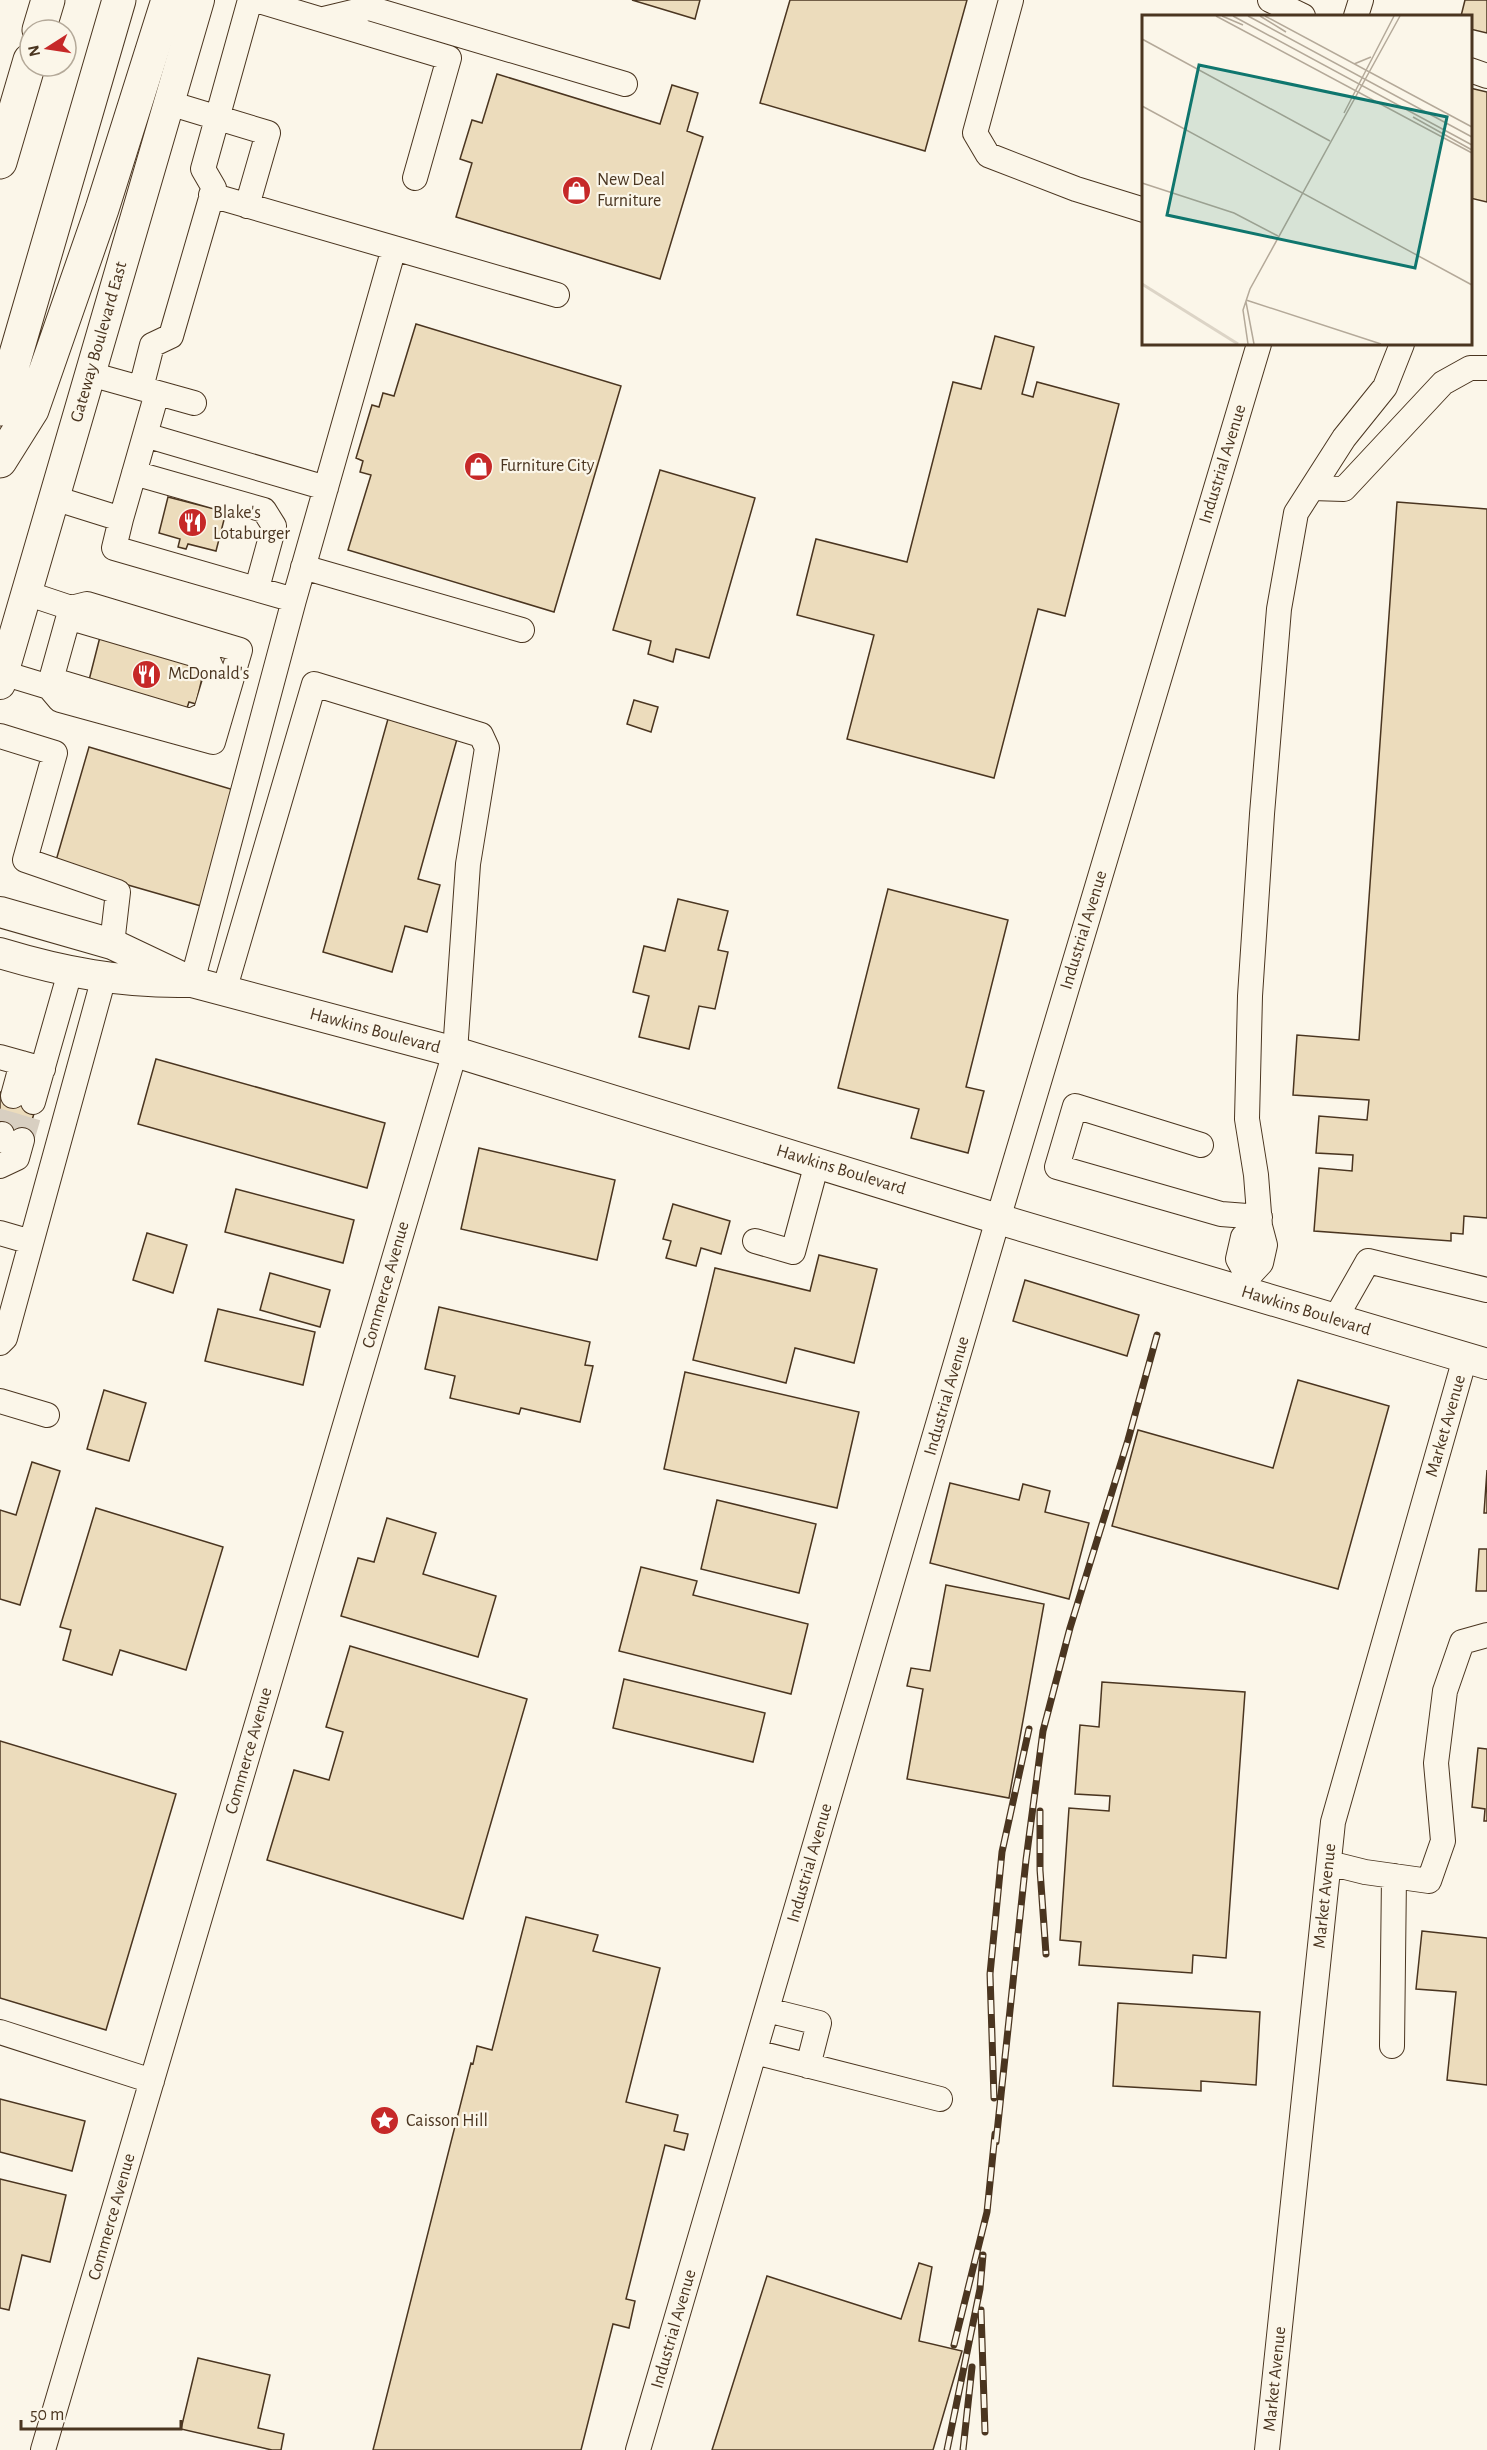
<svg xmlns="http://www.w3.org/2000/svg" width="1487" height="2450" font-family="'Alegreya Sans',sans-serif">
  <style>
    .building { fill: #ecdcbc; stroke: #4a3520; stroke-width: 1.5 }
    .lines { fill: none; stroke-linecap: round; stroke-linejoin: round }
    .minor-tunnel { stroke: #d8cfc1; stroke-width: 24; stroke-dasharray: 24 12; stroke-linecap: butt }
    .minor-casing { stroke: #4a3520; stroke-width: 26 }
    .major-casing { stroke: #4a3520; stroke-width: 32 }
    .highway-casing { stroke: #4a3520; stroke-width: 35 }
    .minor { stroke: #fbf6e9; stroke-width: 24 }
    .major { stroke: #fbf6e9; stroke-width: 30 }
    .highway { stroke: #fbf6e9; stroke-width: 33 }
    .rail-casing { stroke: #4a3520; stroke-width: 7 }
    .rail { stroke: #fbf6e9; stroke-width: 4.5; stroke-dasharray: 14; stroke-linecap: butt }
    .labels { text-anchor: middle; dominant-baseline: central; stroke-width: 4.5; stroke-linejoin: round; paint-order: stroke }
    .poi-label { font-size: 18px; fill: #4a3520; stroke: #fbf6e9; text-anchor: start }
    .street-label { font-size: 18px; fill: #4a3520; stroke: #fbf6e9 }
    .inset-river { fill: none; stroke: #dcd4c6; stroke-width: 3 }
    .inset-road { fill: none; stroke: #b4a999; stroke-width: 1.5 }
    .view { fill: #0f766e; fill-opacity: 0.15; stroke: #0f766e; stroke-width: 3 }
    .inset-edge { fill: none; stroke: #4a3520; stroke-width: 3 }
  </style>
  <rect width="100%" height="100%" fill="#fbf6e9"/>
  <path class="building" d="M632 0H700L695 19Z
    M790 0H967L925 151 760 103Z
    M1465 0H1487V33L1470 29V16H1461Z
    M497 74 660 124 672 85 698 93 687 131 703 137 660 279 456 217 472 163 460 159 472 120 482 123Z
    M1470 88 1487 92V202L1470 198Z
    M416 324 621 386 554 612 348 550 371 475 360 472 363 461 356 458 372 405 379 407 383 393 394 396Z
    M995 336 1034 347 1022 394 1033 397 1037 382 1119 404 1065 616 1038 609 994 778 847 739 874 635 797 615 816 539 907 562 953 382 981 389Z
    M660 470 755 498 709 658 676 649 673 662 648 654 651 641 613 630Z
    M168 497 226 512 216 551 188 544 186 549 178 547 180 539 159 533Z
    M1397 502 1487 509V1218L1464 1216 1463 1234 1451 1233V1241L1314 1231 1319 1168 1352 1171 1353 1155 1316 1153 1319 1116 1367 1120 1369 1100 1293 1095 1297 1035 1359 1040Z
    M101 633 206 661 196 704 189 702 185 714 87 688Z
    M634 700 658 707 651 732 627 724Z
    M388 719 457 739 418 879 440 885 427 932 405 926 392 972 323 952Z
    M89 747 234 790 201 906 55 864Z
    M888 889 1008 920 966 1087 984 1091 968 1153 911 1138 919 1109 838 1088Z
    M678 899 728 911 718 950 728 952 715 1009 699 1006 689 1049 639 1037 649 996 633 992 644 946 665 951Z
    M156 1059 385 1123 367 1188 138 1124Z
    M0 1092 37 1103 26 1141 0 1134Z
    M479 1148 615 1180 597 1260 461 1229Z
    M236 1189 354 1220 343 1263 225 1232Z
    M673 1204 730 1221 721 1254 701 1248 696 1266 666 1258 671 1241 663 1239Z
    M147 1233 187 1245 173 1293 133 1280Z
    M819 1255 877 1269 854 1363 795 1348 786 1383 693 1360 715 1268 810 1291Z
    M270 1273 330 1290 320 1327 260 1310Z
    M1025 1280 1139 1315 1127 1356 1013 1321Z
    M439 1307 590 1342 585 1365 593 1366 580 1422 521 1408 519 1414 450 1398 455 1376 425 1369Z
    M218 1309 315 1332 303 1385 205 1361Z
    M685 1372 859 1412 837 1508 664 1469Z
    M1298 1380 1389 1406 1338 1589 1112 1526 1138 1430 1273 1468Z
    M104 1390 146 1403 129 1461 87 1449Z
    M32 1462 60 1471 20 1605 0 1599V1510L16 1515Z
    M1487 1470V1513H1484Z
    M950 1483 1019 1500 1023 1484 1050 1491 1045 1512 1089 1523 1069 1599 930 1563Z
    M717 1500 816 1524 799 1593 701 1569Z
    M96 1508 223 1547 186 1670 120 1650 112 1675 63 1660 71 1630 60 1627Z
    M387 1518 436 1533 423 1574 496 1596 478 1657 341 1616 358 1558 374 1562Z
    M1479 1549H1487V1591H1476Z
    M641 1567 697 1581 693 1595 808 1624 791 1694 619 1651Z
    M946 1585 1044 1604 1009 1798 907 1779 923 1689 907 1686 911 1668 930 1671Z
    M350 1646 527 1699 463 1919 267 1860 294 1770 329 1780 343 1732 326 1727Z
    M624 1679 765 1713 753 1762 613 1728Z
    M1102 1682 1245 1692 1226 1958 1193 1955 1192 1973 1079 1965 1081 1942 1060 1940 1069 1808 1109 1811 1110 1796 1075 1794 1080 1725 1099 1727Z
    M0 1741 176 1794 106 2030 0 1998Z
    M1478 1748 1487 1749V1821H1484L1485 1809 1472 1807Z
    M526 1917 598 1935 593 1951 660 1968 626 2102 678 2115 674 2131 688 2134 684 2150 665 2145 626 2299 635 2301 629 2328 613 2324 581 2450H373L471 2063 473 2064 477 2046 492 2050Z
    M1422 1931 1487 1938V2085L1447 2080 1456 1992 1416 1989Z
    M1118 2003 1260 2012 1256 2085 1201 2081V2091L1113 2086Z
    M0 2099 85 2121 72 2171 0 2152Z
    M0 2179 66 2195 50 2262 22 2255 9 2310 0 2308Z
    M919 2263 932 2267 919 2341 962 2351 933 2450H712L767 2276 901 2319Z
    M198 2358 270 2375 258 2428 284 2434 281 2450H272L181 2429Z"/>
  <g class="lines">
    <path class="minor-tunnel" d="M2 1134 13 1096
      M22 1140 33 1102"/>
    <defs>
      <path id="minor" d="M256 0 449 58 415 178
        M1011 0 975 133 988 155 1076 189 1144 210
        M1270 0 1303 16
        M1356 16 1361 0
        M324 19 369 8 625 84
        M1470 70 1487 76
        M169 103 268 133 247 206
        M394 248 557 295
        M90 374 194 403
        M141 388 152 345 171 336 214 188 203 169 250 0
        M145 435 326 488
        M134 473 264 510 274 526 257 588
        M1312 488 1344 489 1443 383 1470 368H1487
        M54 498 121 519 114 548 294 600 394 248 211 195
        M121 519 157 393
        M303 567 522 630
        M71 608 81 621 207 658 216 678 205 714 190 721 63 683 49 687Z
        M3 673 49 687 60 700 213 742 240 650 87 604 71 608 26 593
        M0 736 55 753 25 860 118 892 112 944
        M192 982 294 600
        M0 1057 43 1069
        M13 1096 22 1063
        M33 1102 70 972
        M0 1140 2 1134
        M1201 1145 1075 1106 1057 1167 1221 1214 1260 1217
        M0 1166 17 1158 22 1140
        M0 1233 31 1242
        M755 1241 793 1252 817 1163
        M1248 1277 1238 1259 1243 1237 1260 1226
        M1245 1293 1248 1277 1261 1263 1265 1245 1260 1226 1256 1175 1247 1119 1250 996 1262 814 1279 609 1296 513 1344 438 1385 387 1402 344
        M1335 1319 1368 1261 1487 1290
        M0 1343 5 1338 104 977
        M0 1401 47 1415
        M1329 1863 1365 1872 1429 1881 1443 1841 1436 1763 1445 1691 1462 1642 1487 1635
        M767 2010 819 2023 808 2066
        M0 2032 152 2081
        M1392 2046 1394 1876
        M755 2052 940 2099
        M43 2450 455 1052 468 864 487 748 481 735 314 684 224 991
        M638 2450 998 1219 1259 344
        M1267 2450 1333 1822 1465 1358"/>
      <path id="major" d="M0 684 199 0
        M0 912 112 944 192 982 455 1052 998 1219 1487 1364
        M0 953C63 972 121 983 186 982"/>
      <path id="highway" d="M39 30 48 0
        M0 162 30 60
        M0 409 119 0
        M0 461 32 410 102 209 168 0"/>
    </defs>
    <use href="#minor" class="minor-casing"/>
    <use href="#major" class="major-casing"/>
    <use href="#highway" class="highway-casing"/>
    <use href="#minor" class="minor"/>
    <use href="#major" class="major"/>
    <use href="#highway" class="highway"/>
    <defs>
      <path id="rail" d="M1040 1811V1870L1046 1954
        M994 2098 990 1974 1002 1852 1029 1729
        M996 2142 1026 1860 1043 1731 1070 1628 1128 1440 1157 1335
        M981 2310 985 2432
        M954 2345 987 2212 995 2134
        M947 2450 980 2289 983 2255
        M963 2450 972 2367"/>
    </defs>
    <use href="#rail" class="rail-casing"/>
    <use href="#rail" class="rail"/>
  </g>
  <defs>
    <symbol id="shop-disc" viewBox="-11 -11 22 22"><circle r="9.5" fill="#c62828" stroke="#fbf6e9"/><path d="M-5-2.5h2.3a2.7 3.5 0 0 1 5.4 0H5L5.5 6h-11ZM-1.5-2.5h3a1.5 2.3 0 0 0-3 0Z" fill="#fff"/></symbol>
    <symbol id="restaurant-disc" viewBox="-11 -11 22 22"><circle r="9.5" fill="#c62828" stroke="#fbf6e9"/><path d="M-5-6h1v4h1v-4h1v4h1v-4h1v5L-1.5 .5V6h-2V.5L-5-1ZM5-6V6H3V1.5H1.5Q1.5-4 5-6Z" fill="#fff"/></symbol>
    <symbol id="sight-disc" viewBox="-11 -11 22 22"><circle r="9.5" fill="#c62828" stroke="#fbf6e9"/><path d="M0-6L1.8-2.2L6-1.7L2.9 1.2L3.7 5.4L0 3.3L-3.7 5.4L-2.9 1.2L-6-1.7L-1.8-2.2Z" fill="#fff"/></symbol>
  </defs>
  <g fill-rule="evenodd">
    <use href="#shop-disc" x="560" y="174" width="33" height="33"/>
    <use href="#shop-disc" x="462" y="450" width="33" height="33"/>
    <use href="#restaurant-disc" x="176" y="506" width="33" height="33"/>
    <use href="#restaurant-disc" x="130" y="658" width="33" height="33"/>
    <use href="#sight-disc" x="368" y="2104" width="33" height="33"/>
  </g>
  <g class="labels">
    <g class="poi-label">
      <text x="597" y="180">New Deal<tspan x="597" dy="21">Furniture</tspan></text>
      <text x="500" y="466">Furniture City</text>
      <text x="213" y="513">Blake's<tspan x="213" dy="21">Lotaburger</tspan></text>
      <text x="168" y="674">McDonald's</text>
      <text x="406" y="2121">Caisson Hill</text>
    </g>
    <g class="street-label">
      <text transform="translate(99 342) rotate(-74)">Gateway Boulevard East</text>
      <text transform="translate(1223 464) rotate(-73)">Industrial Avenue</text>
      <text transform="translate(1084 930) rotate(-73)">Industrial Avenue</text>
      <text transform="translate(375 1031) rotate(15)">Hawkins Boulevard</text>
      <text transform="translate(841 1170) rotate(17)">Hawkins Boulevard</text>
      <text transform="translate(386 1285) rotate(-74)">Commerce Avenue</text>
      <text transform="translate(1306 1311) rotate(17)">Hawkins Boulevard</text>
      <text transform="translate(947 1396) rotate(-74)">Industrial Avenue</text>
      <text transform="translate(1446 1426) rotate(-74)">Market Avenue</text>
      <text transform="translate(249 1751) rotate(-74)">Commerce Avenue</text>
      <text transform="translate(810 1863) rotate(-74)">Industrial Avenue</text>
      <text transform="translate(1325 1896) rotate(-84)">Market Avenue</text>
      <text transform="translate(112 2217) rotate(-74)">Commerce Avenue</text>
      <text transform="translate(674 2329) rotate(-74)">Industrial Avenue</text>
      <text transform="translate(1275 2379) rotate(-84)">Market Avenue</text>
    </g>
  </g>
  <g transform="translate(1142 15)">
    <rect width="330" height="330" fill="#fbf6e9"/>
    <path class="inset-river" d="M0 269 96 329"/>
    <path class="inset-road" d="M74 1 330 138M80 1 101 10M91 1 330 130M106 1 330 122M118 1 144 17M123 1 330 112M0 24 188 126M212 49 229 42M0 91 330 270M202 98 252 1M271 102 330 135M0 168 92 198 136 221M104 285 239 329M104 287 112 329M106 329 101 295 108 274 258 1"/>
    <path class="view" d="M57 50 305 102 273 253 25 200Z"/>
    <rect width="330" height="330" class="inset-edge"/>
  </g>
  <g transform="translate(48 48) rotate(258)"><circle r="28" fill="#fbf6e9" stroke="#b4a999" stroke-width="1.5"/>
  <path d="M0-4.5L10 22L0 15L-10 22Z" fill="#c62828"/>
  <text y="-9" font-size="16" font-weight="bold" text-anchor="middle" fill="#4a3520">N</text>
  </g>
  <path d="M21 2420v9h160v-9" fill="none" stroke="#4a3520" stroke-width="3"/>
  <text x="30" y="2420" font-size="18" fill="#4a3520" stroke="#fbf6e9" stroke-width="4.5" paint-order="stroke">50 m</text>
</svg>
